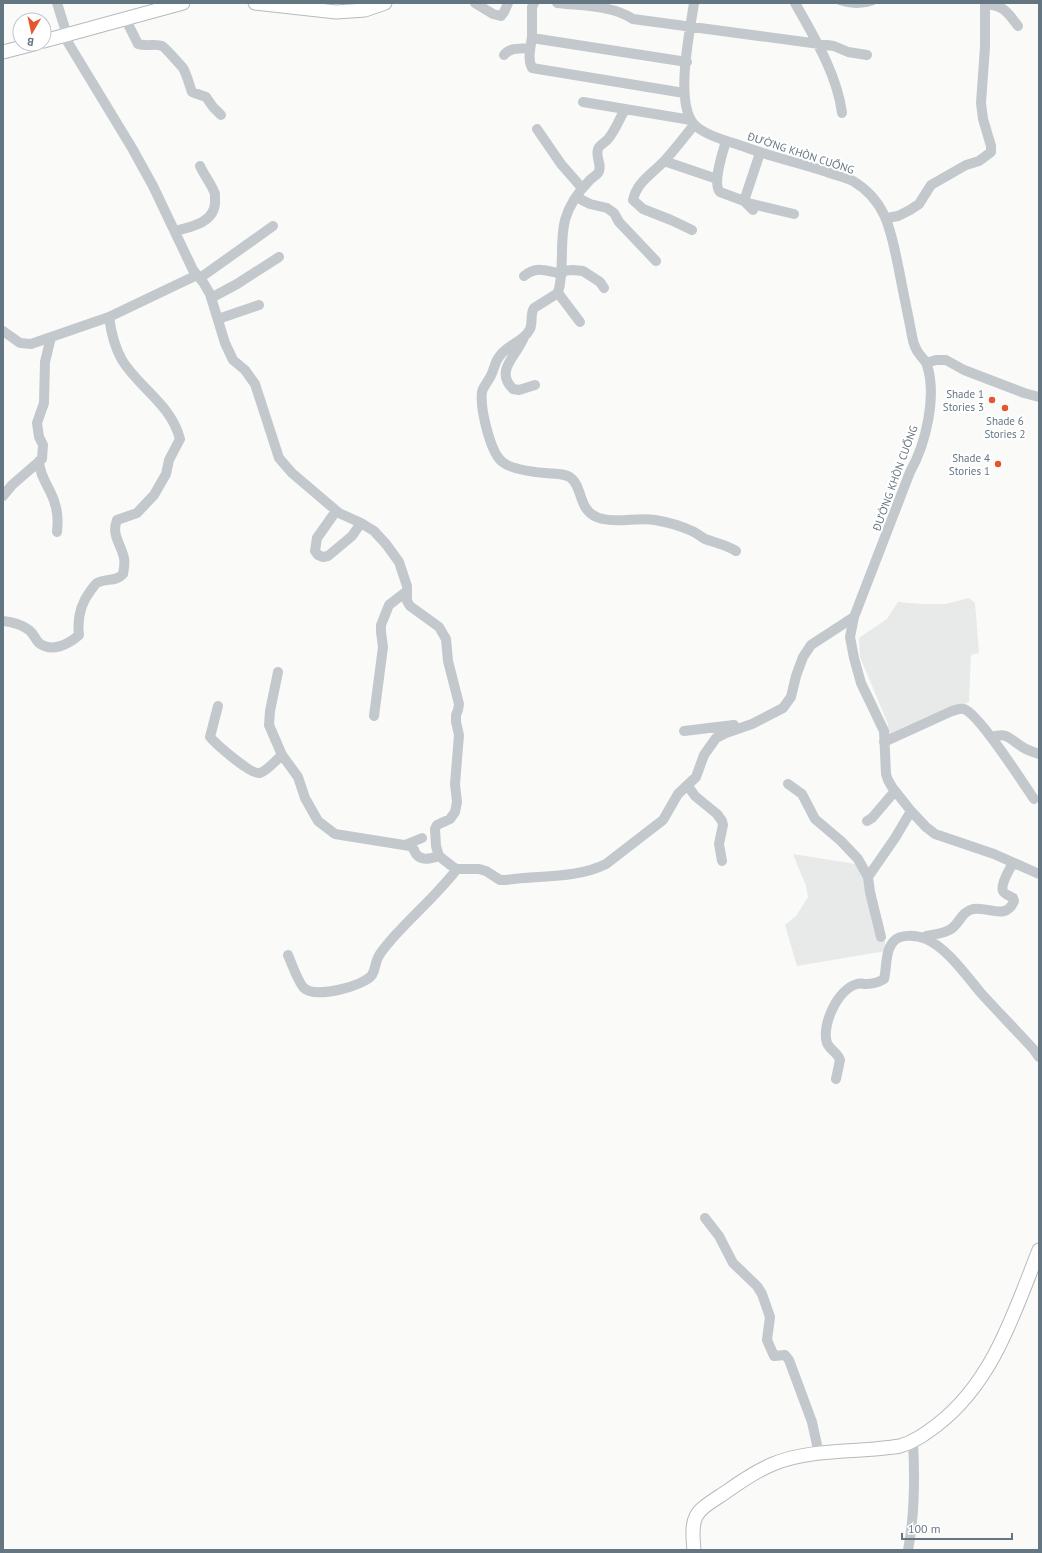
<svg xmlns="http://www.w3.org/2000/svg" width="1042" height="1553" font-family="'PT Sans',sans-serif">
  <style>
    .built { fill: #e8e9e9 }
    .water { fill: #bbc7cb }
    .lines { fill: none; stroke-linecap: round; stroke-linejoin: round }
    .major-casing { stroke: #b5babe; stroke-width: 15 }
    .minor { stroke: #c3c8cc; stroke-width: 10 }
    .major { stroke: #fff; stroke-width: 13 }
    .poi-dot { fill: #e4572e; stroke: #fff; stroke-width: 1.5 }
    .labels { text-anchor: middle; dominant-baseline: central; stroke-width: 4; stroke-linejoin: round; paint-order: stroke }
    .street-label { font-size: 11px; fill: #657683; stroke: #fff }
    .poi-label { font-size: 11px; fill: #657683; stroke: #fff; text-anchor: end }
  </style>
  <rect width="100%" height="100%" fill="#fafaf8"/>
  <path class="built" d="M969 598 975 603 979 653 971 655 969 702 889 738 888 724 860 657 859 638 887 619 898 602 921 604H946Z
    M793 854 862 865 883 923 886 951 797 966 785 925 796 916 808 897 806 886Z"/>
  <path class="water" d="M834 3H878C865 10 847 9 834 3Z"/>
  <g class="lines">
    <defs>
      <path id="major" d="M255 3 336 12 365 10 385 3
        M44 41 183 3
        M3 52 34 44
        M694 1550C690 1512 696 1512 726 1492 740 1482 756 1471 773 1464 811 1448 859 1453 900 1446 914 1442 925 1434 937 1425 993 1382 1014 1313 1039 1250"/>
    </defs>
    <use href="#major" class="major-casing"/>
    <path class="minor" d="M57 3 67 35
      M475 3 493 14 501 16 504 12 508 3
      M534 3 532 7C532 17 532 26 532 36 531 47 527 58 532 68L684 93
      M557 3C582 6 612 5 633 19L834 46 848 52 867 55
      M694 3C690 31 675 100 693 123 702 135 731 142 745 147 772 157 800 163 827 172 835 175 845 177 853 181 888 202 891 233 899 270 903 292 908 314 912 336 913 342 916 350 920 355 923 359 926 361 927 365 937 396 926 444 910 472L854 617 850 637 854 658 861 683 884 731 886 774 888 780 892 787 911 811 926 827 935 834 994 854 1039 874
      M795 3C814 37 837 74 842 113
      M985 4C1004 5 1008 13 1018 26
      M125 18 138 44C146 47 156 43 162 46 165 47 181 66 183 68 187 75 189 84 192 92L206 97 213 107 221 115
      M64 36 132 148 153 186 193 270 203 282 210 294 225 343 233 360 245 370 255 384 279 458 292 473 339 513 361 523 374 531 386 544 399 562 407 586V601L410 606 439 627 446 639 448 661 459 704 458 710 456 715V722L459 735 455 784 457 802 455 812 450 819 437 825 435 829 436 846 439 856 453 867 457 869H479L486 871 500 880H506C539 875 576 879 606 864L663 820 678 794 696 777 704 755 716 738 726 733 752 724 783 708 791 697 796 676 803 657 811 645 854 617
      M532 38 687 62
      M504 55C510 47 521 49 530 48
      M583 102 691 120
      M625 109C620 118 615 131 608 139 605 143 600 144 598 149 595 157 603 166 598 173 596 176 591 178 589 181 578 192 569 206 565 220 559 244 565 270 558 293L534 308C530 314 533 322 530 329 524 342 506 345 499 357 494 363 494 372 489 379 487 383 483 387 482 392 480 407 490 455 504 463 512 469 534 472 545 473 553 474 565 473 571 478 584 488 577 514 603 519 620 523 637 517 655 520 667 522 681 526 692 531 697 533 701 537 705 539 716 543 727 545 736 551
      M537 129 561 164 582 188
      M726 141C723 152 712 183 720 192L744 201 753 210
      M664 161 717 179
      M576 197 590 204 607 208 614 213 619 222 656 261
      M744 201 760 153
      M748 203 794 214
      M887 218 898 216 910 210 919 204 931 185 966 165 979 161 991 152V146L983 119 981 103 985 47V3
      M692 230 671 220 643 209 633 200C637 181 654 173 666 159 676 148 685 136 694 125
      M175 231C190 227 214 223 215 203 215 200 215 197 215 194 212 185 204 175 200 166
      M562 271 573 270 583 271 600 282 604 288
      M524 276C537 265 546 271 562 274
      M200 278 273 226
      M558 293 580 322
      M211 298 237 284 279 257
      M218 319 259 305
      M3 331 20 343 31 344 109 317 197 275
      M524 337C517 356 494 370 513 389L519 390 535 385
      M926 363 936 360H946L964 370 1024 393 1039 397
      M39 461C40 479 51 488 55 504 58 513 58 523 57 532
      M3 496 12 485 42 459 43 445 39 437 37 423 44 403 45 362 51 337
      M336 511 317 538 315 551 318 555 323 557 328 556 352 536 361 523
      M3 621C13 622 21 624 29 630 34 634 35 639 39 643 52 653 69 644 79 635 77 619 81 603 91 590 93 588 95 584 97 583 106 578 116 582 123 574 124 569 125 563 124 558 121 544 111 535 117 520L137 513 154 495 166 474 169 460 180 439C171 404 139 388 122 360 114 346 111 332 109 317
      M278 672 270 711 269 725 282 755 298 777 305 798 318 821 335 834 410 846C414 848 414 850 416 854 422 862 432 858 439 856
      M218 706 210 737C217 745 251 775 260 773 267 771 276 760 282 755
      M374 716 383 647 381 632V625L389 605 407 591
      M684 731 734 725
      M991 737C1008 732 1008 738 1021 746 1026 750 1033 752 1039 754
      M884 742 952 711C955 710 960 708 964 709 979 714 1023 783 1034 799
      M788 784 802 794 815 819 841 841 858 859 868 877
      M688 786 695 796 717 814 722 821 723 825 719 844 722 861
      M867 821 872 818 895 791
      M405 845 422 838
      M881 937 870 892 868 877 895 838 911 811
      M924 938 926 936C934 934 944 934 951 929 960 923 961 912 973 909 988 906 1006 921 1014 901L1013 898C1010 896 1004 894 1003 891 1000 885 1010 868 1013 863
      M288 955C291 962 299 984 304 988 315 999 364 986 372 975 375 970 375 965 377 960 379 953 386 946 391 940 412 916 437 895 457 869
      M836 1079 840 1060C838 1053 830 1050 827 1043 821 1025 838 989 857 984 860 983 863 984 866 984 872 984 879 982 884 979 887 967 885 950 894 941 900 934 917 935 926 939 947 948 965 974 980 992 998 1012 1016 1030 1034 1050L1039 1057
      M705 1218 719 1236 733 1263 757 1286 762 1294 770 1317 767 1340 774 1356 785 1355 789 1360 812 1422 819 1454
      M908 1550C915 1514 915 1478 913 1441"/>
    <use href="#major" class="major"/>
  </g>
  <g class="poi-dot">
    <circle cx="992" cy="400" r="4"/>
    <circle cx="1005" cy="408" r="4"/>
    <circle cx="998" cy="464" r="4"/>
  </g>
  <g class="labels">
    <g class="street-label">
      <text transform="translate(801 153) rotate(18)">ĐƯỜNG KHÒN CUỔNG</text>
      <text transform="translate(895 478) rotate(-70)">ĐƯỜNG KHÒN CUỔNG</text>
    </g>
    <g class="poi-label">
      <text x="984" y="394">Shade 1<tspan x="984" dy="13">Stories 3</tspan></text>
      <text x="1005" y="421" text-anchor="middle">Shade 6<tspan x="1005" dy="13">Stories 2</tspan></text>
      <text x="990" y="458">Shade 4<tspan x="990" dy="13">Stories 1</tspan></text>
    </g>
  </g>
  <rect width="1042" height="1553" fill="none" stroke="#657683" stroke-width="8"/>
  <g transform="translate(32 32) rotate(189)"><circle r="19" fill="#ffffff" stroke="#c1c8cd"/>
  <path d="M0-3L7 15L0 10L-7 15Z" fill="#e4572e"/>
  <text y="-6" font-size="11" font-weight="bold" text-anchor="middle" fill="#657683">B</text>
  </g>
  <path d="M902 1533v6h110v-6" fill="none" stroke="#657683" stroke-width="2"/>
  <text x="908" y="1533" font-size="12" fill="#657683" stroke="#ffffff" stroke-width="3" paint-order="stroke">100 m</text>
</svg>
